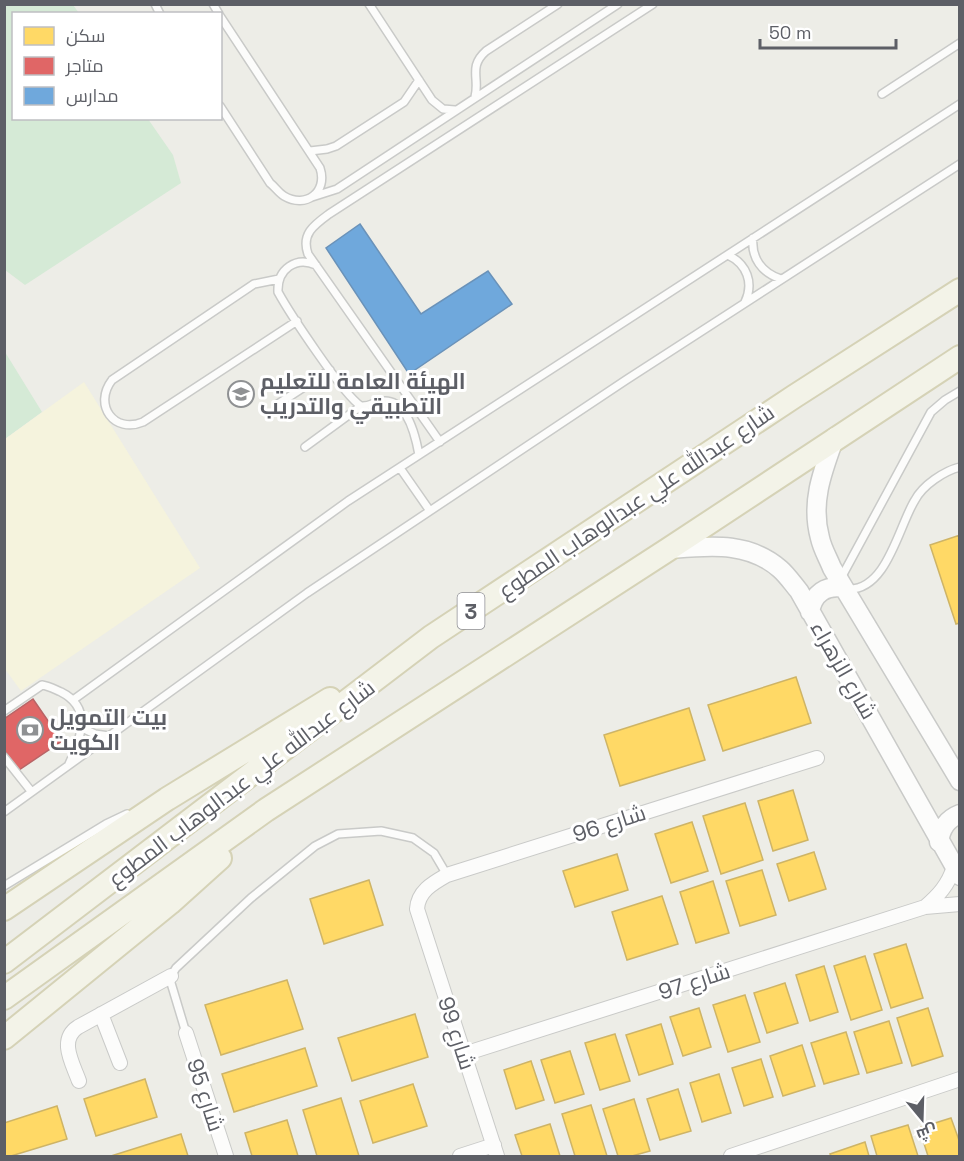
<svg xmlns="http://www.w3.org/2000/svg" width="964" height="1161" font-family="'Space Grotesk',Cairo,sans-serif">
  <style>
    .green { fill: #d5ead6 }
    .sand { fill: #f5f3dd }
    .homes { fill: #ffd966; stroke: #ceb466; stroke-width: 1.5 }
    .shops { fill: #e06666; stroke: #b96466; stroke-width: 1.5 }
    .schools { fill: #6fa8dc; stroke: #6a92b9; stroke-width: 1.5 }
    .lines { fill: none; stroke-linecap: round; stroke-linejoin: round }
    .service-casing { stroke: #c9cac8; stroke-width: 10 }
    .minor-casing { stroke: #c9cac8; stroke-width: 16 }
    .tertiary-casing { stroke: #c9cac8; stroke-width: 21 }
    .primary-casing { stroke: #d5d2b6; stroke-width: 26 }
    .service { stroke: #fcfcfb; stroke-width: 7 }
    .minor { stroke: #fcfcfb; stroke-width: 14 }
    .tertiary { stroke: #fcfcfb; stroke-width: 18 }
    .primary { stroke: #f3f3e8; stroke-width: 22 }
    .labels { text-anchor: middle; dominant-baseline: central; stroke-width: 6; stroke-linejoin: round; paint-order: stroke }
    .shield { fill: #fff; stroke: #8e8f94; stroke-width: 1.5 }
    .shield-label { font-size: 21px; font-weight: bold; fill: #5d5f66 }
    .poi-label { font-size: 22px; font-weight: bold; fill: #5d5f66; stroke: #fff; text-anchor: start }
    .street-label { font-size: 22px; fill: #5d5f66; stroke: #fff }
  </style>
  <rect width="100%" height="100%" fill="#edede7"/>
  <path class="green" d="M4 5H73L79 13 14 14V118L148 119 173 155 181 183 25 285 5 270Z
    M5 352 42 412 5 439H4Z"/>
  <path class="sand" d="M84 382 200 568 21 691 5 669V439Z"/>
  <path class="homes" d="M960 535V623L956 624 930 545Z
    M796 677 811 723 723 751 708 705Z
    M689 708 705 760 620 786 604 735Z
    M793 790 808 840 773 851 758 801Z
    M745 803 763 860 721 874 703 816Z
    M692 822 708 871 671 883 655 834Z
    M814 852 826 889 789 901 777 864Z
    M617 854 628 890 575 907 563 871Z
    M762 870 776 915 740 926 726 881Z
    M369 880 383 925 324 944 310 899Z
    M713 881 729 933 696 943 680 892Z
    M662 896 678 944 627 960 612 912Z
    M906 944 923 998 891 1008 874 954Z
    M865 956 882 1010 851 1020 834 966Z
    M824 966 838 1012 810 1021 796 975Z
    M287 980 303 1029 221 1055 205 1005Z
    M785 983 798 1023 767 1033 754 993Z
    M745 995 760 1042 728 1052 713 1005Z
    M699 1008 711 1047 683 1056 670 1017Z
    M928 1008 943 1056 912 1066 897 1018Z
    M415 1014 428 1057 352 1081 338 1038Z
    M889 1021 902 1063 867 1073 854 1032Z
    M661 1024 673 1064 639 1075 626 1035Z
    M846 1032 859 1074 824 1084 811 1043Z
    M615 1034 630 1081 600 1090 585 1043Z
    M802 1045 815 1086 783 1096 770 1056Z
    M305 1048 317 1086 234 1112 222 1074Z
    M570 1051 584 1094 555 1103 541 1060Z
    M761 1059 773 1097 744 1106 732 1068Z
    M531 1061 544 1100 516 1109 504 1070Z
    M719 1074 731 1113 702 1122 690 1083Z
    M145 1079 157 1117 96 1136 84 1099Z
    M413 1084 427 1126 373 1143 360 1101Z
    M678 1089 691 1131 660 1140 647 1099Z
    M341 1098 359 1156H317L303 1110Z
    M634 1099 650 1151 632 1156H618L603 1109Z
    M591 1105 607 1156H575L562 1114Z
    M57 1106 67 1139 11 1156H5L4 1123Z
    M951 1118 960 1143V1156H928L919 1128Z
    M287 1120 298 1156H252L245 1133Z
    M550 1124 560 1156H522L515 1135Z
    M908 1125 918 1156H877L871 1136Z
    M181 1134 188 1156H111Z
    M865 1142 869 1156H831L830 1154Z"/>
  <path class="shops" d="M33 699 62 741 19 770 4 750V719Z"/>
  <path class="schools" d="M360 224 421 314 488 271 512 304 409 374 326 248Z"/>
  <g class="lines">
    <defs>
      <path id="service" d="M155 4 160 14
        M213 4 219 14
        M369 4 432 100 443 109 455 110
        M220 16 320 168C328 192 306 209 284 196 279 193 275 187 270 183L220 106
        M882 94 960 43
        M475 97C480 78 468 67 486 51L558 4
        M310 151 327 149 336 146 404 102 419 80
        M312 197 337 189 618 4
        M753 238C751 258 762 273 781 279
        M728 255C747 264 754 283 745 302
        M316 265C296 256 277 269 278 292 289 312 344 396 361 406
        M279 279 254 284 112 380C93 405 114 434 143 422L297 321
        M278 404 330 370
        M440 442 308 254C301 234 314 225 329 214L653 4
        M305 447 361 406C370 407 375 401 383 401 408 399 416 438 419 455
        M400 468 430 511
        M841 578 931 412 945 400 960 391
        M848 589C887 591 899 525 915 500 923 485 944 471 960 467
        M73 700 348 501 960 104
        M4 711 42 685C49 686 54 689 61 692 93 708 81 738 69 764
        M82 728 95 734 109 736
        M4 757 31 791
        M4 812 307 593 626 380 960 164
        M4 886 106 824 127 814
        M186 1033 171 983V976L176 968 251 898 315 846 338 834 381 831 413 838 434 853 447 875"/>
      <path id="minor" d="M925 907C939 895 948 885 954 867
        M101 1014 120 1063
        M186 1033 226 1156
        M464 1054 925 907 960 904
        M79 1081C73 1064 58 1040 78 1027L171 976
        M460 1156 494 1145
        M497 1156 417 909C418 891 433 883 447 875L817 758
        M731 1156 960 1079"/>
      <path id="tertiary" d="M835 437C823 470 810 502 820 538 822 548 828 558 832 568L960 781
        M669 549C709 546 748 541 780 569 787 575 793 584 799 591L960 876
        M810 612C813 593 826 585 844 588
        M939 842C941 828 947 819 960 814"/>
      <path id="primary" d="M4 909 167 799 330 699
        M4 962 431 637 795 396 960 290
        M4 998 266 810 669 549 960 357
        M4 1038 170 903 220 858"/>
    </defs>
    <use href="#service" class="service-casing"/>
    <use href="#minor" class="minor-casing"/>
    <use href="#tertiary" class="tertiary-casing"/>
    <use href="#primary" class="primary-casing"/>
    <use href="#service" class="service"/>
    <use href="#minor" class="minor"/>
    <use href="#tertiary" class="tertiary"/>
    <use href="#primary" class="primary"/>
  </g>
  <defs>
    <symbol id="university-ring" viewBox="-11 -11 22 22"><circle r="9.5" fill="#fff" stroke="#8f9193" stroke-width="1.5"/><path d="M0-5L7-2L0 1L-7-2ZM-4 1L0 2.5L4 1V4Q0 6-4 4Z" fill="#8f9193"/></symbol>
    <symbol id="bank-ring" viewBox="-11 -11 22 22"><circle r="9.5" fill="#fff" stroke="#8f9193" stroke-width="1.5"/><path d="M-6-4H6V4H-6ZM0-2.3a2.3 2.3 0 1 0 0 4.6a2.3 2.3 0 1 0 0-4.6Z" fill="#8f9193"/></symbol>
  </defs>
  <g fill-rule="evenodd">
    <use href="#university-ring" x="226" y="379" width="30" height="30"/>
    <use href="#bank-ring" x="15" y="715" width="30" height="30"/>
  </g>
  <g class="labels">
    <rect class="shield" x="457.5" y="593" width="27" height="36" rx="4.5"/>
    <g class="shield-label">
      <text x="471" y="611">3</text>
    </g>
    <g class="poi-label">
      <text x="260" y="381">الهيئة العامة للتعليم<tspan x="260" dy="25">التطبيقي والتدريب</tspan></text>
      <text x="50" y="717">بيت التمويل<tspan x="50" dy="25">الكويت</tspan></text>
    </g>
    <g class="street-label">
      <text transform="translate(636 501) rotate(-34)">شارع عبدالله علي عبدالوهاب المطوع</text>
      <text transform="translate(844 670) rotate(60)">شارع الزهراء</text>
      <text transform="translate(241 783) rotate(-37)">شارع عبدالله علي عبدالوهاب المطوع</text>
      <text transform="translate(609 823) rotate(-18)">شارع 96</text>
      <text transform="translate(694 981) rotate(-18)">شارع 97</text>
      <text transform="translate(457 1033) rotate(72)">شارع 99</text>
      <text transform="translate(206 1095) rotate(72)">شارع 95</text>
    </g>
  </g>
  <rect width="964" height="1161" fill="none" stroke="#5d5f66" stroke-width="12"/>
  <rect x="12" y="12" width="210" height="108" fill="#ffffff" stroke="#bebfc2" stroke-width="1.5"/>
  <rect x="24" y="27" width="30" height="18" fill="#ffd966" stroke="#bebfc2" stroke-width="1.5"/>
  <text x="66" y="42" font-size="18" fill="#5d5f66">سكن</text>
  <rect x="24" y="57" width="30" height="18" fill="#e06666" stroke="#bebfc2" stroke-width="1.5"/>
  <text x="66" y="72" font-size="18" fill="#5d5f66">متاجر</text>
  <rect x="24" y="87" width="30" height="18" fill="#6fa8dc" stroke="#bebfc2" stroke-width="1.5"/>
  <text x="66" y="102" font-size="18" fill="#5d5f66">مدارس</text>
  <g transform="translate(922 1119) rotate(161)" stroke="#ffffff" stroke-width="4.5" paint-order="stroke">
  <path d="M0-4.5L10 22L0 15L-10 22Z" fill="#5d5f66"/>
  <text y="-9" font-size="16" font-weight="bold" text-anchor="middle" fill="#5d5f66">ش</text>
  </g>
  <path d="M760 39v9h136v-9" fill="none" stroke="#5d5f66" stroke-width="3"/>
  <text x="769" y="39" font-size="18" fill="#5d5f66" stroke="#ffffff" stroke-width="4.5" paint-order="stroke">50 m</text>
</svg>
